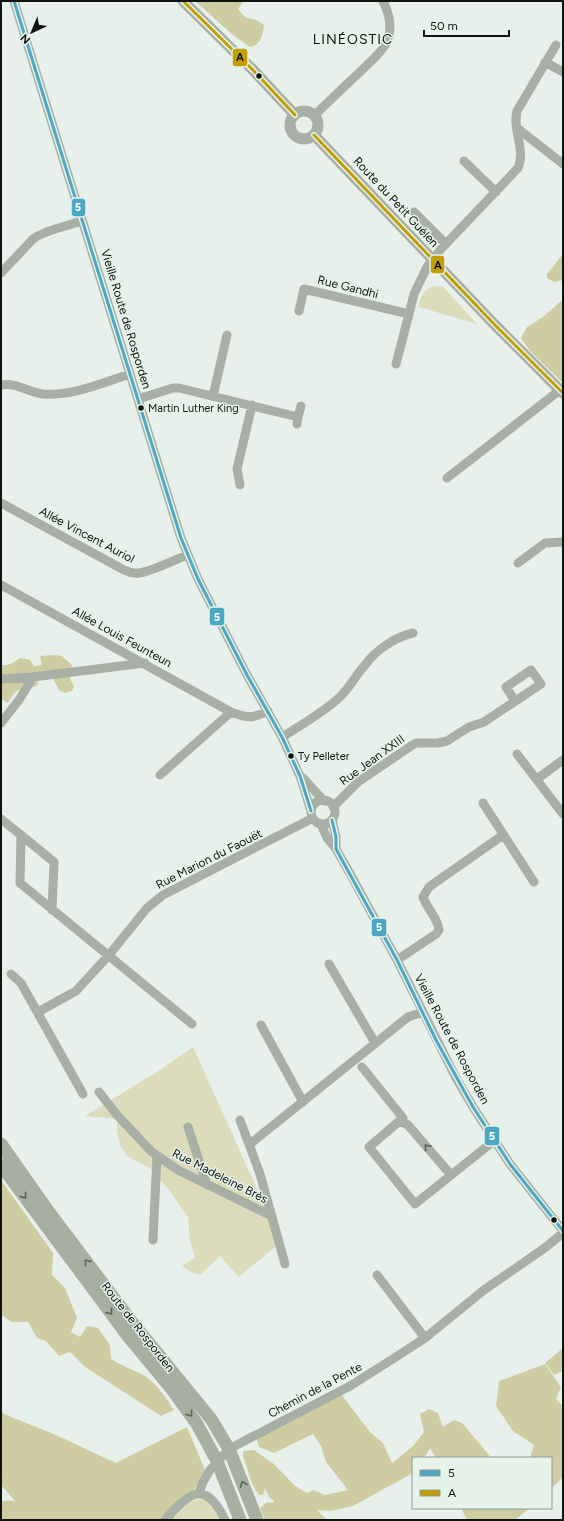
<svg xmlns="http://www.w3.org/2000/svg" width="564" height="1521" font-family="Figtree,sans-serif">
  <style>
    .green { fill: #dcdcbc }
    .forest { fill: #cfcca4 }
    .lines { fill: none; stroke-linecap: round; stroke-linejoin: round }
    .minor { stroke: #a8afa4; stroke-width: 9 }
    .tertiary { stroke: #a8afa4; stroke-width: 11 }
    .secondary { stroke: #a7afa1; stroke-width: 13 }
    .bus-1-casing { stroke: #e5f3ea; stroke-width: 6 }
    .bus-2-casing { stroke: #e5f3ea; stroke-width: 6 }
    .bus-1 { stroke: #4da7c3; stroke-width: 3 }
    .bus-2 { stroke: #c29e04; stroke-width: 3 }
    .oneway { stroke: #5c625a }
    .oneway2 { stroke: #5b6259 }
    .bus-dot { fill: #0f1411; stroke: #e5f3ea; stroke-width: 1.5 }
    .labels { text-anchor: middle; dominant-baseline: central; stroke-width: 3; stroke-linejoin: round; paint-order: stroke }
    .bus-label { font-size: 11px; fill: #0f1411; stroke: #e5f3ea; text-anchor: start }
    .street-label { font-size: 12px; fill: #0f1411; stroke: #e5f3ea }
    .quarter-label { font-size: 14px; letter-spacing: 1px; fill: #0f1411; stroke: #e5f3ea }
    .line-badge { stroke: #e5f3ea; stroke-width: 1.5 }
    .badge-label { font-size: 11px; text-anchor: middle; font-weight: bold; fill: #fff }
    .pale-badge-label { font-size: 11px; text-anchor: middle; font-weight: bold; fill: #111 }
  </style>
  <rect width="100%" height="100%" fill="#e8f0eb"/>
  <path class="green" d="M434 286 442 287 445 289 477 324 419 307C420 296 423 290 434 286Z
    M193 1047 281 1242 239 1277 220 1256 200 1275 189 1271 182 1266 195 1258 190 1241 188 1217 172 1194 151 1169 127 1156 120 1145 117 1130V1119L85 1116 160 1070Z
    M198 1499H207L221 1520H174V1514L187 1503Z"/>
  <path class="forest" d="M195 1H244L238 9 245 17 256 20 264 25C263 35 260 46 250 47L233 35Z
    M563 254V280L554 282 547 278V274Z
    M561 301H563V383L530 351 521 338 527 327 543 317Z
    M54 655 62 656 72 665 70 679 74 686 72 691 65 693 59 690 52 677H37L38 685C21 694 20 681 8 703L1 699V665C9 666 13 663 20 658L30 660 34 666 42 665 40 656Z
    M1 1180 53 1253 52 1275 65 1288 77 1318 71 1332 80 1337 87 1326 98 1328 110 1345 111 1359C122 1366 134 1370 145 1376 157 1384 166 1398 174 1410L161 1416 85 1367 70 1352 59 1356 46 1341 37 1338 28 1322H12L1 1315Z
    M563 1348V1371L554 1375 545 1363Z
    M545 1364 561 1387 556 1399 563 1406V1477L551 1489V1458H530L534 1445 513 1431 496 1406 499 1381Z
    M341 1394 370 1432 383 1443 392 1463 413 1446 424 1432 420 1414 429 1409 438 1413 443 1427 454 1420 462 1423 489 1455 490 1458H436L430 1448 424 1458H413V1473L353 1506 331 1511 317 1510 327 1520H265L260 1508 267 1502 272 1503 274 1501 269 1497 265 1488 263 1495H259L252 1484 243 1456V1451L254 1450 274 1464 295 1486 307 1493 313 1490 325 1495 348 1490 326 1462 321 1446 313 1434 274 1453 259 1447 256 1438Z
    M1 1410 4 1414 56 1435 116 1463 187 1427 205 1470 187 1503 174 1514V1520H1V1501H15L1 1485Z
    M461 1508H530L515 1520H467Z"/>
  <g class="lines">
    <path class="minor" d="M14 1 181 538 198 579 247 675 282 737 300 776 311 811
      M545 62 563 72
      M315 115C330 100 346 85 362 70 369 63 379 55 385 45 393 31 390 15 383 1
      M517 128 563 164
      M464 161 496 192
      M414 212 446 244
      M1 273 33 239C48 228 66 228 82 220
      M299 311 304 289 409 314 414 294 427 267 441 249 518 168C526 150 512 129 517 111L556 45
      M396 364 409 314
      M1 385C16 382 28 392 43 394 73 396 102 383 130 374
      M213 396 227 335
      M138 399 173 388H179L298 417 297 424
      M298 417 301 406
      M447 478 560 390
      M240 485 237 469 252 405
      M1 503 124 570C129 572 134 574 139 573 153 571 174 560 187 555
      M518 563 545 543 563 542
      M1 585 231 712C246 718 252 719 268 711
      M1 679 33 677 145 663
      M1 723 19 700 33 677
      M282 737C300 726 325 711 340 697 350 687 356 675 365 665 376 650 395 637 413 633
      M517 754 563 814
      M160 775 231 712
      M303 778 324 801
      M537 779 563 760
      M311 812a12 12 0 1 1 24 0a12 12 0 1 1-24 0Z
      M483 803 534 882
      M333 807 358 782 411 746 416 743H438L447 741 469 727 484 722 541 684 531 670 506 687 515 701
      M1 819 21 835 20 883 192 1024
      M332 820 336 837V849
      M321 824 327 838 336 849 353 879 397 960 456 1078 473 1107 510 1164 563 1231
      M21 835 54 862 52 910
      M397 960 436 934 439 930C438 918 427 909 423 897L429 887 503 835
      M329 964 375 1043
      M11 974 21 983 83 1094
      M38 1012 76 991 109 955 147 908 163 895 313 818
      M261 1025 303 1102
      M362 1067 403 1118 369 1147 415 1204 495 1140
      M99 1092 117 1115 152 1152 178 1170 272 1216
      M240 1120 260 1174 285 1264
      M401 1121 408 1125 451 1175
      M188 1127 207 1185
      M250 1144 408 1017 423 1012
      M153 1240 157 1156
      M377 1275 425 1338
      M199 1493 203 1482 210 1470 229 1449 350 1386 396 1357 425 1338 484 1290 546 1247 563 1233
      M165 1520C189 1493 205 1478 225 1520"/>
    <path class="tertiary" d="M183 1 253 70 295 115
      M290 125a14 14 0 1 1 28 0a14 14 0 1 1-28 0Z
      M314 135 495 325 563 393"/>
    <path class="secondary" d="M1 1144 48 1211 131 1321 211 1419 229 1449 257 1520
      M1 1165 128 1336 171 1388 197 1424 217 1461 240 1520"/>
    <defs>
      <path id="bus-1" d="M14 1 181 538 198 579 247 675 282 737 300 776 311 811
        M332 820 336 837V849L397 960 436 1040 473 1107 510 1164 563 1231"/>
      <path id="bus-2" d="M183 1 253 70 295 115
        M314 135 495 325 563 393"/>
    </defs>
    <use href="#bus-1" class="bus-1-casing"/>
    <use href="#bus-2" class="bus-2-casing"/>
    <use href="#bus-1" class="bus-1"/>
    <use href="#bus-2" class="bus-2"/>
  </g>
  <defs><path id="oneway-chevron" d="M-2-3.5L2.5 0L-2 3.5" fill="none" stroke-width="1.6" stroke-linecap="round" stroke-linejoin="round"/></defs>
  <use class="oneway" href="#oneway-chevron" transform="translate(427 1147) rotate(-131)"/>
  <g class="oneway2">
    <use href="#oneway-chevron" transform="translate(24 1196) rotate(53)"/>
    <use href="#oneway-chevron" transform="translate(87 1262) rotate(-127)"/>
    <use href="#oneway-chevron" transform="translate(110 1312) rotate(53)"/>
    <use href="#oneway-chevron" transform="translate(190 1414) rotate(54)"/>
    <use href="#oneway-chevron" transform="translate(243 1484) rotate(-112)"/>
  </g>
  <g class="bus-dot">
    <circle cx="259" cy="76" r="3.5"/>
    <circle cx="141" cy="408" r="3.5"/>
    <circle cx="291" cy="756" r="3.5"/>
    <circle cx="554" cy="1220" r="3.5"/>
  </g>
  <g class="labels">
    <g class="bus-label">
      <text x="148" y="408">Martin Luther King</text>
      <text x="298" y="756">Ty Pelleter</text>
    </g>
    <g class="street-label">
      <text transform="translate(396 202) rotate(47)">Route du Petit Guélen</text>
      <text transform="translate(348 287) rotate(14)">Rue Gandhi</text>
      <text transform="translate(126 319) rotate(73)">Vieille Route de Rosporden</text>
      <text transform="translate(87 535) rotate(28)">Allée Vincent Auriol</text>
      <text transform="translate(122 637) rotate(29)">Allée Louis Feunteun</text>
      <text transform="translate(372 760) rotate(-36)">Rue Jean XXIII</text>
      <text transform="translate(209 859) rotate(-27)">Rue Marion du Faouët</text>
      <text transform="translate(452 1039) rotate(62)">Vieille Route de Rosporden</text>
      <text transform="translate(220 1176) rotate(27)">Rue Madeleine Brès</text>
      <text transform="translate(138 1327) rotate(52)">Route de Rosporden</text>
      <text transform="translate(315 1390) rotate(-28)">Chemin de la Pente</text>
    </g>
    <g class="quarter-label">
      <text x="353" y="39">LINÉOSTIC</text>
    </g>
  </g>
  <g class="line-badge">
    <rect x="232" y="48" width="16" height="19" rx="4" fill="#c29e04"/>
    <rect x="71" y="198" width="15" height="19" rx="4" fill="#4da7c3"/>
    <rect x="430" y="255" width="15" height="19" rx="4" fill="#c29e04"/>
    <rect x="209" y="607" width="16" height="19" rx="4" fill="#4da7c3"/>
    <rect x="371" y="918" width="16" height="19" rx="4" fill="#4da7c3"/>
    <rect x="484" y="1126" width="16" height="20" rx="4" fill="#4da7c3"/>
  </g>
  <g class="badge-label">
    <text x="78" y="211">5</text>
    <text x="217" y="621">5</text>
    <text x="379" y="931">5</text>
    <text x="492" y="1140">5</text>
  </g>
  <g class="pale-badge-label">
    <text x="240" y="61">A</text>
    <text x="438" y="269">A</text>
  </g>
  <rect width="564" height="1521" fill="none" stroke="#0f1411" stroke-width="4"/>
  <rect x="412" y="1457" width="140" height="52" fill="#e5f3ea" stroke="#8f9a93"/>
  <rect x="420" y="1470" width="20" height="6" fill="#4da7c3" stroke="#8f9a93"/>
  <text x="448" y="1477" font-size="12" fill="#0f1411">5</text>
  <rect x="420" y="1490" width="20" height="6" fill="#c29e04" stroke="#8f9a93"/>
  <text x="448" y="1497" font-size="12" fill="#0f1411">A</text>
  <g transform="translate(32 32) rotate(224)" stroke="#e5f3ea" stroke-width="3" paint-order="stroke">
  <path d="M0-3L7 15L0 10L-7 15Z" fill="#0f1411"/>
  <text y="-6" font-size="11" font-weight="bold" text-anchor="middle" fill="#0f1411">N</text>
  </g>
  <path d="M424 30v6h85v-6" fill="none" stroke="#0f1411" stroke-width="2"/>
  <text x="430" y="30" font-size="12" fill="#0f1411" stroke="#e5f3ea" stroke-width="3" paint-order="stroke">50 m</text>
</svg>
